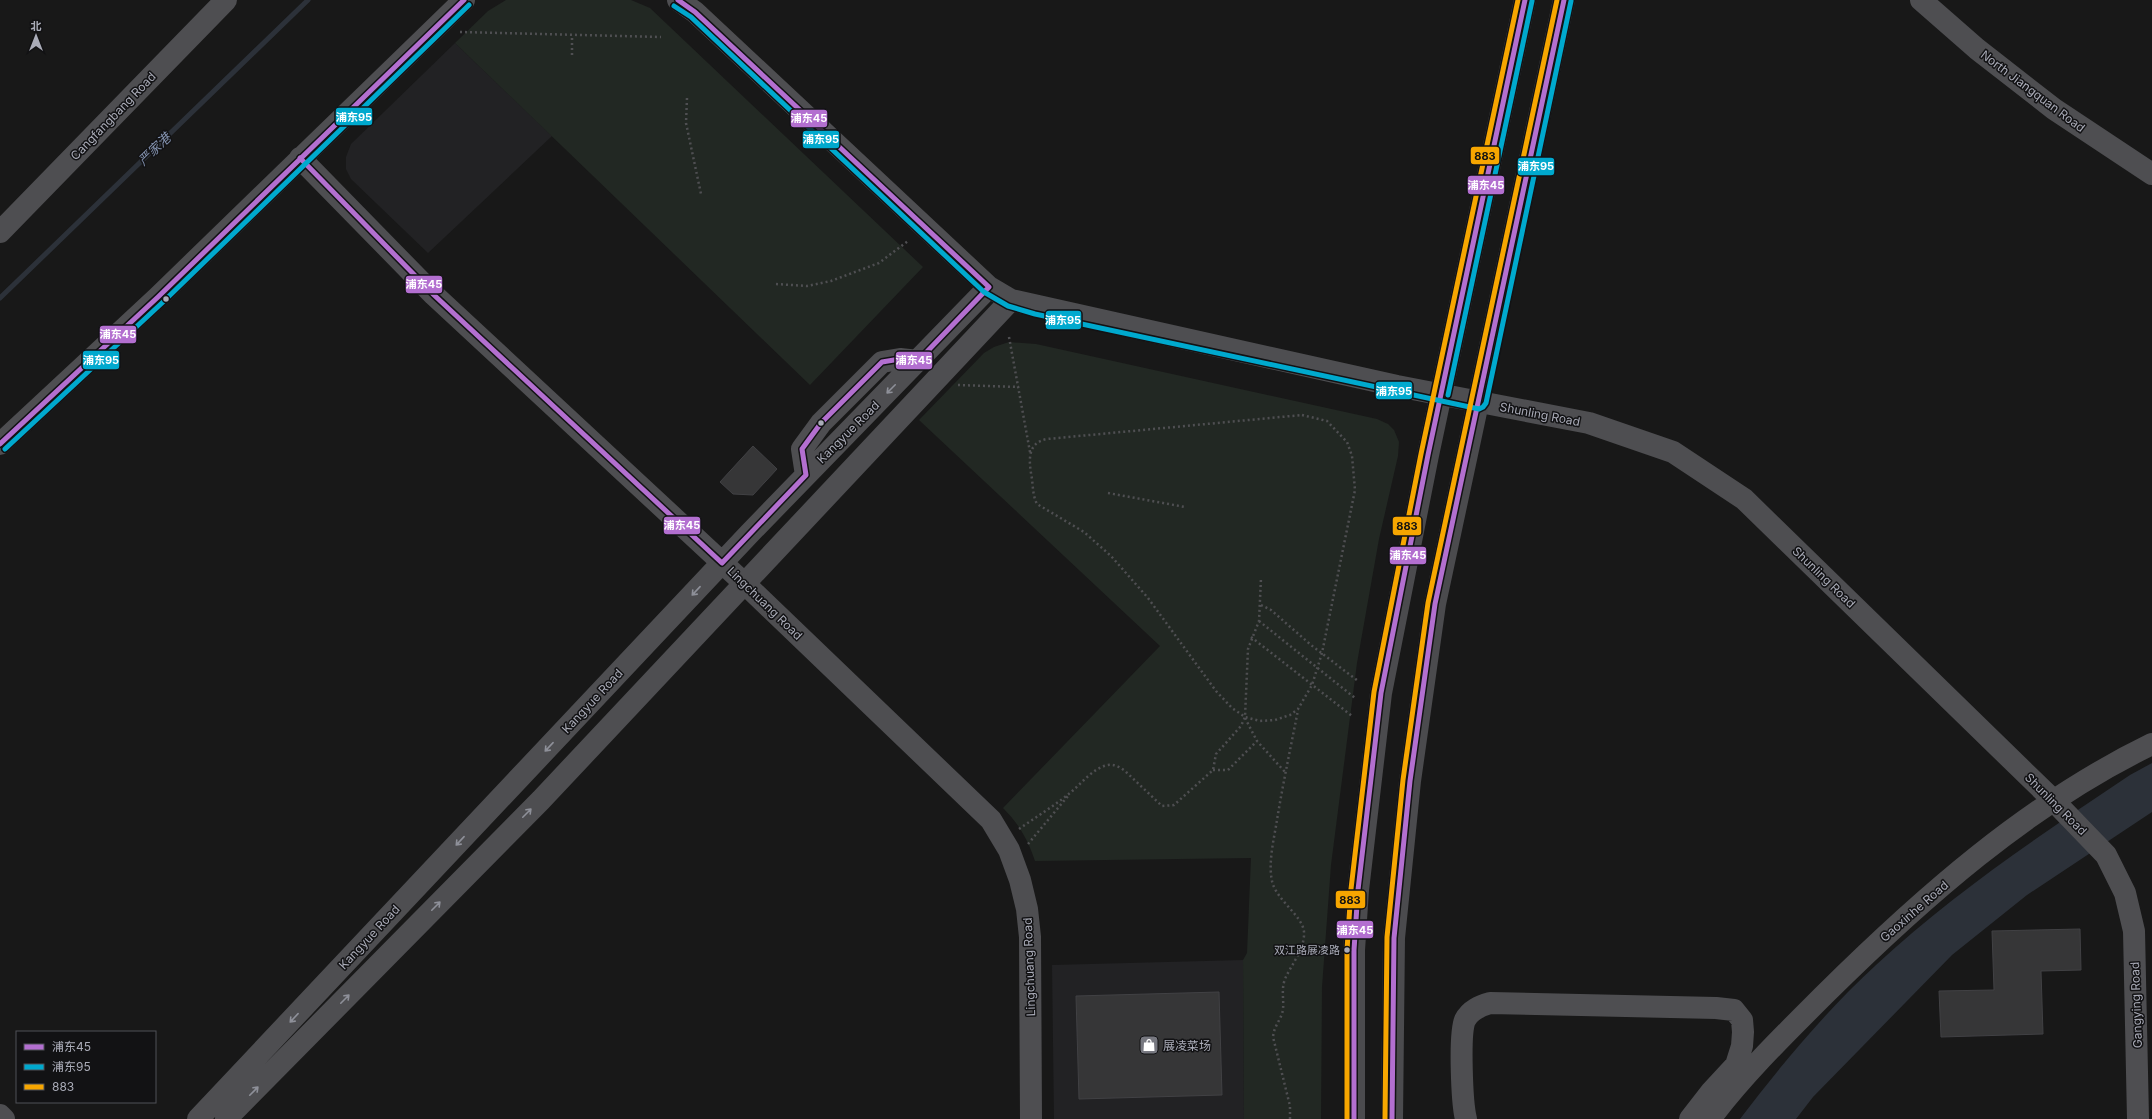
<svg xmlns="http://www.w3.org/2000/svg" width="2152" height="1119" font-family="Inter,'Noto Sans SC',sans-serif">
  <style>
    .built { fill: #222224 }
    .green { fill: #222823 }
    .water { fill: #2c3139 }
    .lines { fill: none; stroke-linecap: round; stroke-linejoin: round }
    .stream { stroke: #2c3139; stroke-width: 5 }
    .building { fill: #363637; stroke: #414144 }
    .path { stroke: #4f4f52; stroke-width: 2.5; stroke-dasharray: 2 3; stroke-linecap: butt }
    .minor { stroke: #4e4e51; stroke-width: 22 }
    .major { stroke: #4b4b4e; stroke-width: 22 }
    .bus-1-casing { stroke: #121214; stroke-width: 8 }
    .bus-2-casing { stroke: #121214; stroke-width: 8 }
    .bus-3-casing { stroke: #121214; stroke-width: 8 }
    .bus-1 { stroke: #b36fd0; stroke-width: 5 }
    .bus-2 { stroke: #00a9ce; stroke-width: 5 }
    .bus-3 { stroke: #f7a600; stroke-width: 5 }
    .oneway { stroke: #8e9099 }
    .bus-dot { fill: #aaacb8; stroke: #121214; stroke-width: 1.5 }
    .labels { text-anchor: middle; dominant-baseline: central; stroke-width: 3; stroke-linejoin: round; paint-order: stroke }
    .bus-label { font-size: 11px; fill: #aaacb8; stroke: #121214; text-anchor: end }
    .street-label { font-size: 12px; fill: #aaacb8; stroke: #121214 }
    .poi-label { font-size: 12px; fill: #aaacb8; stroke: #121214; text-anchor: start }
    .water-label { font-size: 13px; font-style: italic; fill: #8493b0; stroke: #121214 }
    .line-badge { stroke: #121214; stroke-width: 1.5 }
    .badge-label { font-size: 11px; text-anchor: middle; font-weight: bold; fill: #fff }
    .pale-badge-label { font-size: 11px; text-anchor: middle; font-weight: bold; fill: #111 }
  </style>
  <rect width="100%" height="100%" fill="#181818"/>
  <path class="built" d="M455 43 552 136 428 253 351 179 346 169V157L351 144Z
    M1243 960 1244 1119H1054L1052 965Z"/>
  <path class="green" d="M506 0H631L650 8 923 267 810 385 455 43 488 11Z
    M1009 342 1036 344 1377 419 1388 424 1394 430 1399 442 1398 456 1379 539 1357 663 1331 865 1322 987 1321 1119H1244L1243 960 1247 953 1251 858 1035 861C1028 840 1019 824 1003 808L1160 646 919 420 984 353 994 347Z"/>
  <path class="water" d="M2152 763V812L2027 895 1952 955 1813 1097 1796 1119H1740C1781 1065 1826 1011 1876 965 1953 893 2042 834 2130 775Z"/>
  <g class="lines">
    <path class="stream" d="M0 298 308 0"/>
  </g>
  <path class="building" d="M753 446 777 469 753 495 733 494 720 482Z
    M2080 929 2081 970 2041 971 2043 1034 1941 1037 1939 991 1994 990 1992 931Z
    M1219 992 1222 1095 1079 1099 1076 996Z"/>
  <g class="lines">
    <path class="path" d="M460 32 661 37
      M572 55V35
      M687 98 686 123 701 194
      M776 284 807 286 831 281 879 263 908 241
      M1009 337 1030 452
      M958 385 1019 387
      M1302 415 1327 421 1347 442 1352 456 1355 490 1322 653 1312 685 1298 709 1290 715 1275 720 1260 721 1245 717 1232 708 1216 691 1148 598 1111 556 1084 532 1037 504C1033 496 1033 488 1032 479 1029 462 1026 443 1047 439Z
      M1108 493 1185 507
      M1261 605 1271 610 1311 645 1358 681
      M1259 621 1355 698
      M1251 637 1352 716
      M1245 718 1257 741 1285 772
      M1213 770H1228L1257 741
      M1019 829C1036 817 1054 806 1070 793 1082 783 1093 768 1108 765 1114 764 1120 767 1125 771L1162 806 1174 805 1213 770 1216 754 1241 726 1245 717 1248 649 1259 621 1261 578
      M1028 844 1068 796
      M1290 1119V1106L1273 1037C1274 1025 1282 1019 1283 1009 1284 999 1281 990 1285 979 1291 965 1305 949 1304 932 1303 916 1276 900 1272 881 1268 862 1274 839 1277 820 1283 783 1291 746 1298 710"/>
    <path class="minor" d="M678 0 695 12 989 287 1011 300 1397 386 1589 423 1673 452 1744 499 2053 800 2106 855 2125 893 2134 931 2138 1119
      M1921 0 1977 49 2054 109 2152 174
      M300 158 434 295 744 583 991 820 1009 850 1020 880 1027 909 1030 937 1031 1119
      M0 232 226 0
      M0 444 158 297 464 0
      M806 475 802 449 821 423 882 362 900 359 918 361
      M0 1115 4 1119
      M198 1119 750 533 989 287
      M226 1119 541 800 1011 300
      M1466 1119C1462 1104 1459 1034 1465 1020 1470 1010 1480 1006 1490 1003L1716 1008 1734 1010 1742 1020 1743 1032 1742 1046 1736 1065 1711 1092 1690 1119
      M1710 1119C1744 1074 1784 1035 1824 995 1922 898 2028 804 2152 744"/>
    <path class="major" d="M1354 1119V950L1358 890 1381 693 1428 455 1525 0
      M1392 1119 1394 938 1410 781 1435 604 1564 0"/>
    <defs>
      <path id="bus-1" d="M300 158 434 295 722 563 806 475 802 449 821 423 882 362 900 359 918 361 989 287 695 12 678 0
        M0 444 158 297 464 0
        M1354 1119V950L1358 890 1381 693 1428 455 1525 0
        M1392 1119 1394 938 1410 781 1435 604 1564 0"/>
      <path id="bus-2" d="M674 6 691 17 984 292 1008 306 1035 314 1479 409 1483 407 1486 403 1571 1
        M1448 395 1532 1
        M5 449 163 302 469 5"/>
      <path id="bus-3" d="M1347 1119V950L1351 889 1374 692 1421 454 1518 0
        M1385 1119 1387 937 1403 780 1428 603 1557 0"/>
    </defs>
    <use href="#bus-1" class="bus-1-casing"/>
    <use href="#bus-2" class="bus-2-casing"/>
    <use href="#bus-3" class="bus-3-casing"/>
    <use href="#bus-1" class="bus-1"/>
    <use href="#bus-2" class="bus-2"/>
    <use href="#bus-3" class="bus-3"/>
  </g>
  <defs><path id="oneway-shaft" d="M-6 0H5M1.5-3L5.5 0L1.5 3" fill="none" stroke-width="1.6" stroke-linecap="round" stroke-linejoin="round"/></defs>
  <g class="oneway">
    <use href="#oneway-shaft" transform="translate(891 389) rotate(135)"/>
    <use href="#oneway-shaft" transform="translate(696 591) rotate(133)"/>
    <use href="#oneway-shaft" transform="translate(549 747) rotate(133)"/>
    <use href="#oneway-shaft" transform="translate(527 813) rotate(-45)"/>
    <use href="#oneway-shaft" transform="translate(460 841) rotate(133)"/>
    <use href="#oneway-shaft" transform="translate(436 906) rotate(-45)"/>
    <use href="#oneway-shaft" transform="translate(345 999) rotate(-45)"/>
    <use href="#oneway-shaft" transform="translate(294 1018) rotate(133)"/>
    <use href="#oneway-shaft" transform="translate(254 1091) rotate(-45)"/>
  </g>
  <defs>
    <symbol id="shop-square" viewBox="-11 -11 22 22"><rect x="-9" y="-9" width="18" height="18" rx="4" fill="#777880" stroke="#121214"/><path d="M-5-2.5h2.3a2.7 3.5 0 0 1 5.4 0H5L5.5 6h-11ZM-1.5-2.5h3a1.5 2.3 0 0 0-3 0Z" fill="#fff"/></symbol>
  </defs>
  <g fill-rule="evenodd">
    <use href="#shop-square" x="1138" y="1034" width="22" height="22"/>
  </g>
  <g class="bus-dot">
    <circle cx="166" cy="299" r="3.5"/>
    <circle cx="821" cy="423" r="3.5"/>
    <circle cx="1347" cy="950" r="3.5"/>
  </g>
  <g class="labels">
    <g class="bus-label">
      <text x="1340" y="950">双江路展凌路</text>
    </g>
    <g class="street-label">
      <text transform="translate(2033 91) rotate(37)">North Jiangquan Road</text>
      <text transform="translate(113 116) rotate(-46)">Cangfangbang Road</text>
      <text transform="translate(1540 414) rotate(11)">Shunling Road</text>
      <text transform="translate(848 432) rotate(-45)">Kangyue Road</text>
      <text transform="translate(1824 577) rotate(44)">Shunling Road</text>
      <text transform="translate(765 603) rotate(44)">Lingchuang Road</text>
      <text transform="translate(592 701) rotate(-47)">Kangyue Road</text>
      <text transform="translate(2056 804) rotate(45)">Shunling Road</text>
      <text transform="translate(1914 911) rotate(-41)">Gaoxinhe Road</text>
      <text transform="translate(369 937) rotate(-47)">Kangyue Road</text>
      <text transform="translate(1029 967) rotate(-92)">Lingchuang Road</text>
      <text transform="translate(2136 1005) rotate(-92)">Gangying Road</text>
    </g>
    <g class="poi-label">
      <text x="1163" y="1045">展凌菜场</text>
    </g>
    <g class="water-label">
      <text transform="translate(154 149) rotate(-44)">严家港</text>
    </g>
  </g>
  <g class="line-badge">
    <rect x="335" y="107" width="38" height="19" rx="4" fill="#00a9ce"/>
    <rect x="790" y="109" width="38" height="19" rx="4" fill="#b36fd0"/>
    <rect x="802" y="130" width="38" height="19" rx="4" fill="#00a9ce"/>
    <rect x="1470" y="146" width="30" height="19" rx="4" fill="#f7a600"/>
    <rect x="1517" y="157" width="38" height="19" rx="4" fill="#00a9ce"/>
    <rect x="1467" y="175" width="38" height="20" rx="4" fill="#b36fd0"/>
    <rect x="405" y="275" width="38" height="19" rx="4" fill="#b36fd0"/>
    <rect x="1045" y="310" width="37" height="20" rx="4" fill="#00a9ce"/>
    <rect x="99" y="325" width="38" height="19" rx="4" fill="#b36fd0"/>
    <rect x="82" y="350" width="38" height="20" rx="4" fill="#00a9ce"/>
    <rect x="895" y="351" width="38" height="19" rx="4" fill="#b36fd0"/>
    <rect x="1375" y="381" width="38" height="19" rx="4" fill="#00a9ce"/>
    <rect x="663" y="516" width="38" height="19" rx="4" fill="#b36fd0"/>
    <rect x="1392" y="516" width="30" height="20" rx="4" fill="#f7a600"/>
    <rect x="1389" y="546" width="38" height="19" rx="4" fill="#b36fd0"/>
    <rect x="1335" y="890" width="31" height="19" rx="4" fill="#f7a600"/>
    <rect x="1336" y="920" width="38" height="19" rx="4" fill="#b36fd0"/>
  </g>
  <g class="badge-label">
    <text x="354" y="121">浦东95</text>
    <text x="809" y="122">浦东45</text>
    <text x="821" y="143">浦东95</text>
    <text x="1536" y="170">浦东95</text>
    <text x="1486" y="189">浦东45</text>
    <text x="424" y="288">浦东45</text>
    <text x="1063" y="324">浦东95</text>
    <text x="118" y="338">浦东45</text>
    <text x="101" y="364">浦东95</text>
    <text x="914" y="364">浦东45</text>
    <text x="1394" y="395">浦东95</text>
    <text x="682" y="529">浦东45</text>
    <text x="1408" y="559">浦东45</text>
    <text x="1355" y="934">浦东45</text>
  </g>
  <g class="pale-badge-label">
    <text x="1485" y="160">883</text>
    <text x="1407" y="530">883</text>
    <text x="1350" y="904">883</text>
  </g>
  <rect x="16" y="1031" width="140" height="72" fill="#121214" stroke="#4f5056"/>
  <rect x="24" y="1044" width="20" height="6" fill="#b36fd0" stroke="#4f5056"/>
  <text x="52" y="1051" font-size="12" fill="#aaacb8">浦东45</text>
  <rect x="24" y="1064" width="20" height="6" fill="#00a9ce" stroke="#4f5056"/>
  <text x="52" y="1071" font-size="12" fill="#aaacb8">浦东95</text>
  <rect x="24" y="1084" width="20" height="6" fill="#f7a600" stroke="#4f5056"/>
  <text x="52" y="1091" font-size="12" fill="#aaacb8">883</text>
  <g transform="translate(36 36)" stroke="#121214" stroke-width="3" paint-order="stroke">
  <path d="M0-3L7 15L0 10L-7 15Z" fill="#aaacb8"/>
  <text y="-6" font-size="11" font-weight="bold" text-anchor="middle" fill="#aaacb8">北</text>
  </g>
</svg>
